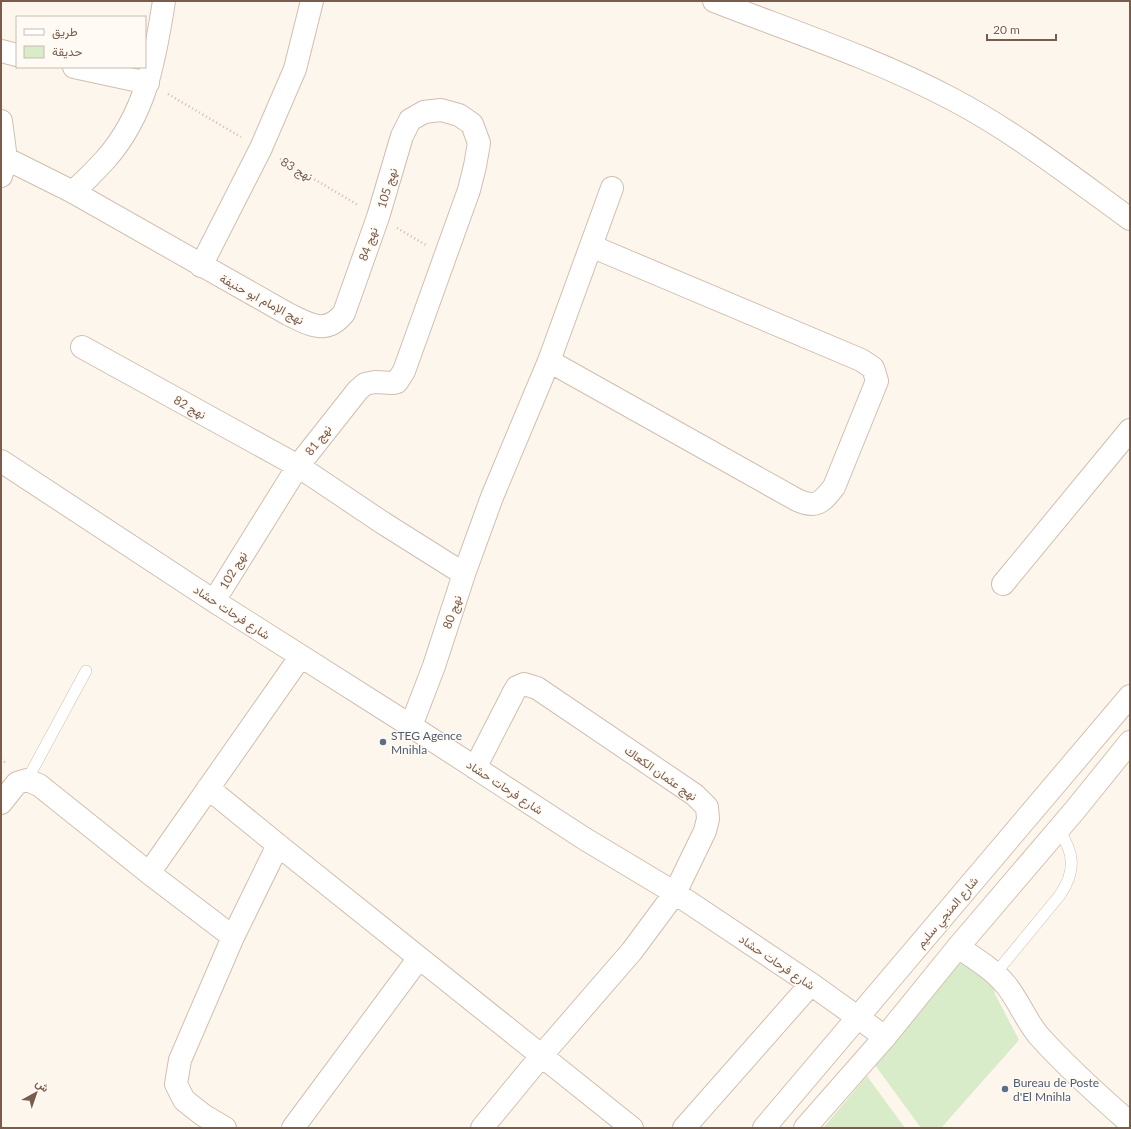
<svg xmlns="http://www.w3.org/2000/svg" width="1131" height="1129" font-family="Lato,Vazirmatn,sans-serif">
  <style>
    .green { fill: #d8ecc9 }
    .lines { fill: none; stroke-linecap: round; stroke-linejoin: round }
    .lane-casing { stroke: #d1beb0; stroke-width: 12 }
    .street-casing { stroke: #d1beb0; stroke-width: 24 }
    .secondary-casing { stroke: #d6c0b0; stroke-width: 24 }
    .path { stroke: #d9b8a5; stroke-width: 2.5; stroke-dasharray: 1 3; stroke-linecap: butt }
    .lane { stroke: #fff; stroke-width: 11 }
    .street { stroke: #fff; stroke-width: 22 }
    .secondary { stroke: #fff; stroke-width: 22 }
    .service-dot { fill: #5c6f8a; stroke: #fffaf3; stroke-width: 1.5 }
    .labels { text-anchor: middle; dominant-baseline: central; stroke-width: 3; stroke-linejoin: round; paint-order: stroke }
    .street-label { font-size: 12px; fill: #7a5c4d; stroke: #fffaf3 }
    .service-label { font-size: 12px; fill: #4e5e75; stroke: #fffaf3; text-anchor: start }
  </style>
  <rect width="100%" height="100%" fill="#fdf6ec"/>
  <path class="green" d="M975 944 993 959 992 977 995 994 1019 1040 941 1128H921L875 1065Z
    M867 1076 905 1128H823Z"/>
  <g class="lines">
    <defs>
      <path id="lane" d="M27 780 86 671
        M995 974 1060 895C1076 871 1075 853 1058 829"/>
      <path id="street" d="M714 1C794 32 876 59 952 99 1015 132 1072 177 1130 219
        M1 51 17 55
        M74 67 148 83
        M1 121 6 159 1 176
        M1 156 73 192 288 314C309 324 326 336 344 313L378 217 402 136 410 120 424 112 441 110 459 115 472 124 479 143 475 166 469 190 404 371 397 382 393 383 375 382 365 384 358 390 298 466 214 601
        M73 192C84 182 95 171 105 160 146 114 155 59 164 1
        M201 266 261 148 295 69 312 1
        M82 347 298 466 383 523 464 574
        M549 361 797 500C817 509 822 502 834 487L877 381 873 368 861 360 591 246
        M1 461 214 601 411 726 585 839 675 893 811 984 885 1037
        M1003 584 1130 430
        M411 726 434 666 464 574 492 497 549 361 612 188
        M475 768 514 692 517 687 524 684 537 688 695 795 707 807 708 819 705 831 675 893 632 951 542 1055 482 1128
        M208 788 278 845
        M1 803 17 783 27 780 39 785 149 873 233 937
        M149 873 301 656
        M958 947C974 958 993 969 1006 985 1019 1001 1026 1021 1039 1036 1067 1067 1099 1096 1130 1123
        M225 1128 203 1115 184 1100 176 1084 180 1060 233 937 278 845 632 1128
        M293 1128 419 958
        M684 1128 811 984"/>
      <path id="secondary" d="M764 1128 1130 696
        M805 1128 885 1037 958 947 1075 810 1130 742"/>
    </defs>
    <use href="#lane" class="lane-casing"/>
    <use href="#street" class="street-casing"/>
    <use href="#secondary" class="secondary-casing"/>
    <path class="path" d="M168 94 241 137
      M280 159 358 205
      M397 228 426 245
      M1 759 7 764"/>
    <use href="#lane" class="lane"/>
    <use href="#street" class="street"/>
    <use href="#secondary" class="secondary"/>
  </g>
  <g class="service-dot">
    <circle cx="383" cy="742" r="4"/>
    <circle cx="1005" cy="1089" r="4"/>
  </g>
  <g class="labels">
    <g class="street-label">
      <text transform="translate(297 169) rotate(30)">نهج 83</text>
      <text transform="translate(387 188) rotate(-73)">نهج 105</text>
      <text transform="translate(368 244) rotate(-71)">نهج 84</text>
      <text transform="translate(262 299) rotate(28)">نهج الإمام ابو حنيفة</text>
      <text transform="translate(190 407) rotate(29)">نهج 82</text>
      <text transform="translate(318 440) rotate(-52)">نهج 81</text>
      <text transform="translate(233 570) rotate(-59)">نهج 102</text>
      <text transform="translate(232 612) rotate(33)">شارع فرحات حشاد</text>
      <text transform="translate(452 612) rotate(-71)">نهج 80</text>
      <text transform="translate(661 773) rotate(35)">نهج عثمان الكعاك</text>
      <text transform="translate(505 787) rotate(33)">شارع فرحات حشاد</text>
      <text transform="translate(947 912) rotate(-50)">شارع المنجي سليم</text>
      <text transform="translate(777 962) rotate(34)">شارع فرحات حشاد</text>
    </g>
    <g class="service-label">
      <text x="391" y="735">STEG Agence<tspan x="391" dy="14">Mnihla</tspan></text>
      <text x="1013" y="1082">Bureau de Poste<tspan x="1013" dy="14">d'El Mnihla</tspan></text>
    </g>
  </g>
  <rect width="1131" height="1129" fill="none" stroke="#7a5c4d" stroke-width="4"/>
  <rect x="16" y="16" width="130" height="52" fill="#fffaf3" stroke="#cabbb1"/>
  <rect x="24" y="29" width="20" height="6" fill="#ffffff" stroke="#cabbb1"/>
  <text x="52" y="36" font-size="12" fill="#7a5c4d">طريق</text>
  <rect x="24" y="46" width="20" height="12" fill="#d8ecc9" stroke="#cabbb1"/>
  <text x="52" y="56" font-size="12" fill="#7a5c4d">حديقة</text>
  <g transform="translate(36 1093) rotate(40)" stroke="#fffaf3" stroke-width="3" paint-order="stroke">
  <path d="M0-3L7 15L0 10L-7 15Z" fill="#7a5c4d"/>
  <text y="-6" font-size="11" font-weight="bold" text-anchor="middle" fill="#7a5c4d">ش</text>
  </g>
  <path d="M987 34v6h69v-6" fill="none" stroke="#7a5c4d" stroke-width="2"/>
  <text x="993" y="34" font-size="12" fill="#7a5c4d" stroke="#fffaf3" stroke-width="3" paint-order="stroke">20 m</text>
</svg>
